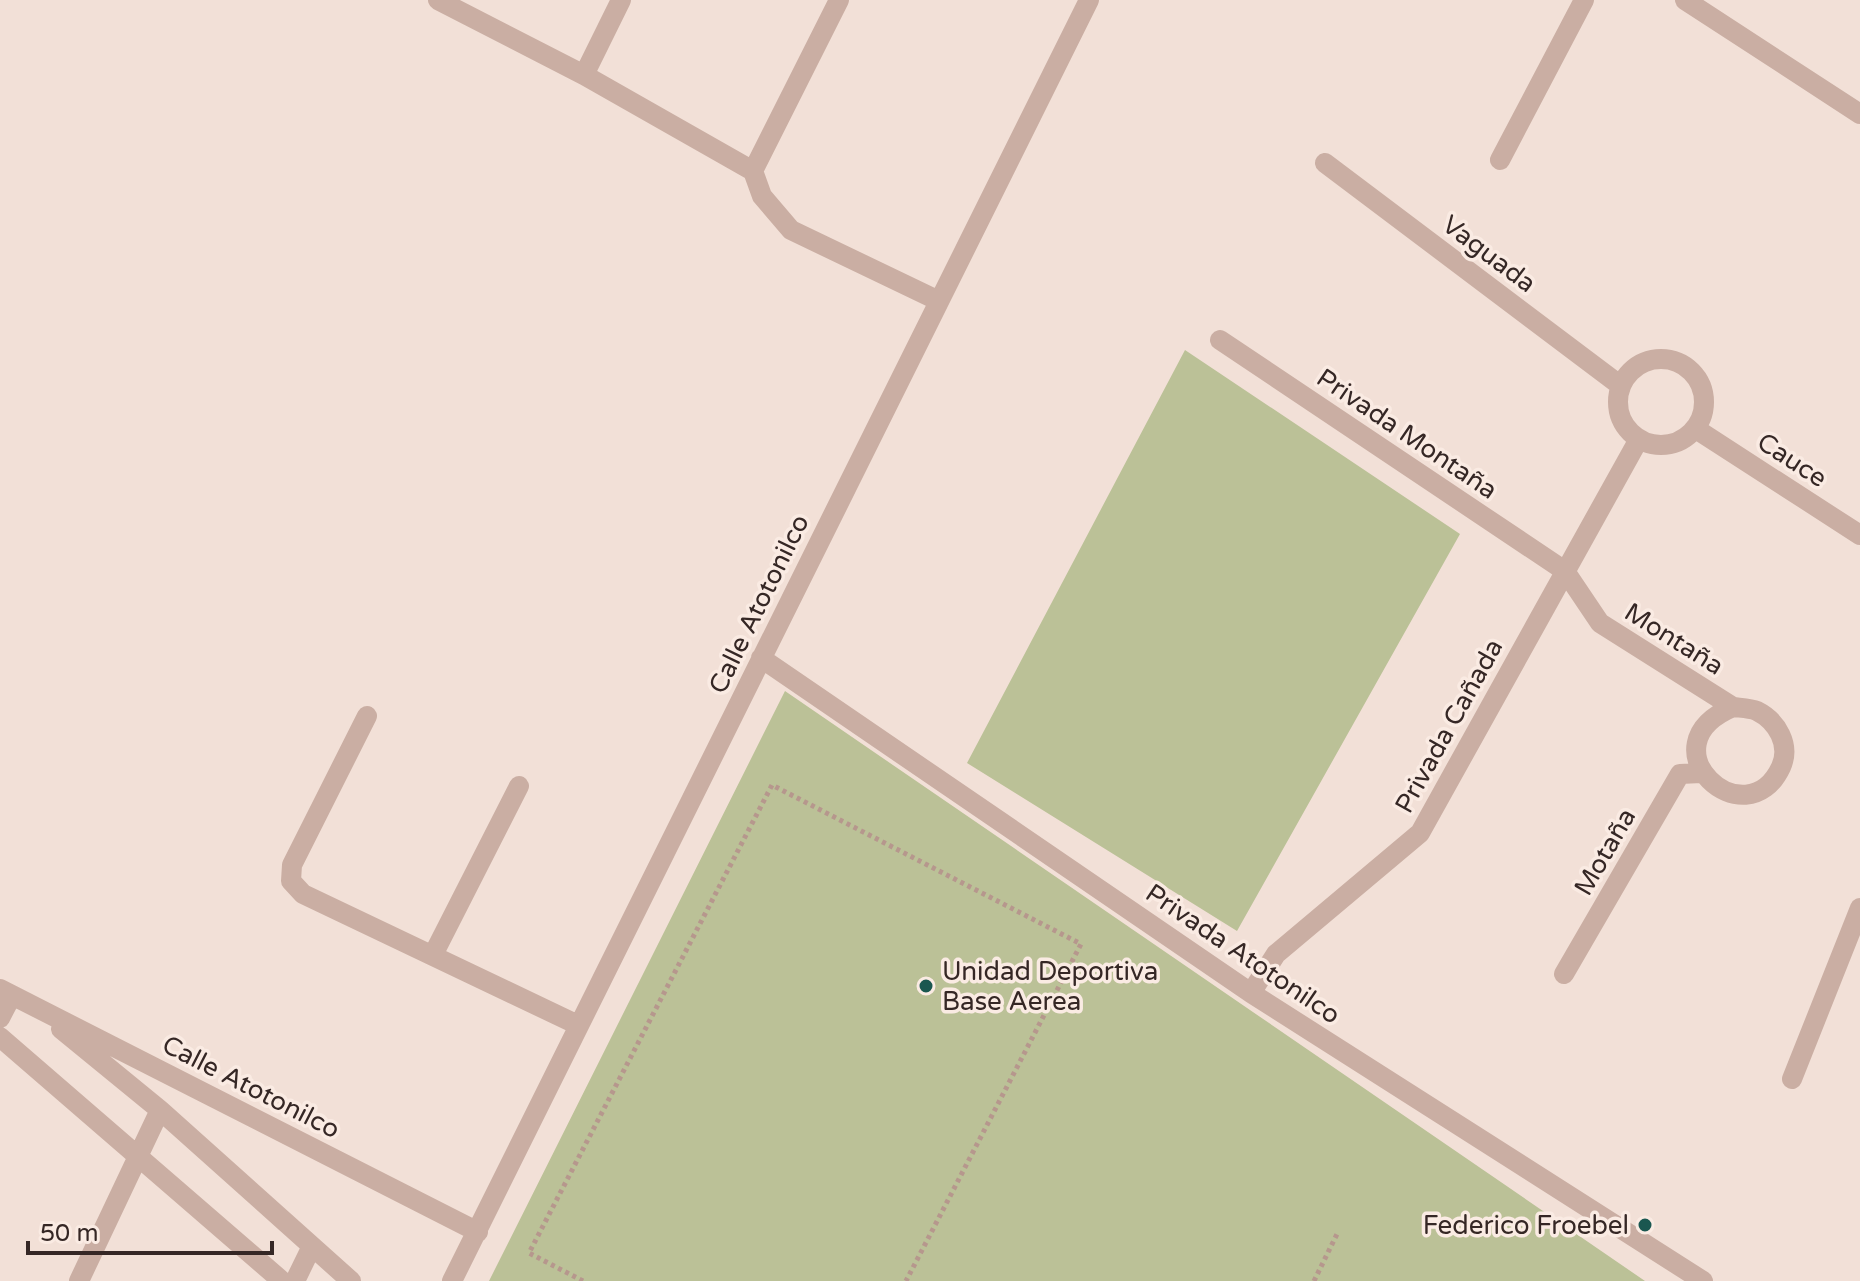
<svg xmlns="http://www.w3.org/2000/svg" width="1860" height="1281" font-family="'Varela Round',sans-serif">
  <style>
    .green { fill: #bbc197 }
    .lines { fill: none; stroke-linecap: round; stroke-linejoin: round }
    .path { stroke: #b6978d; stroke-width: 5; stroke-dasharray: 4 4; stroke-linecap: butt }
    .minor { stroke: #caaea3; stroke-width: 20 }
    .poi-dot { fill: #1a5750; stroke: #faebe3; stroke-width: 3 }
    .labels { text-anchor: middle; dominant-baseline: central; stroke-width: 7; stroke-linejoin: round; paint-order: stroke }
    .street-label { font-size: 26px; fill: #352725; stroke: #faebe3 }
    .poi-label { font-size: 26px; fill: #352725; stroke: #faebe3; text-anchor: start }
  </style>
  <rect width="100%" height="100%" fill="#f2e0d7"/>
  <path class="green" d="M1185 350 1460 534 1237 931 967 763Z
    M785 691 1645 1281H489Z"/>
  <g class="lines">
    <path class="path" d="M583 1281 529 1253 772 785 1081 944 906 1281
      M1314 1281 1338 1232"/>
    <path class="minor" d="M438 0 584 75 753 171 762 196 791 230 939 301
      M1685 0 1860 114
      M584 75 621 0
      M1500 160 1584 0
      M1325 163 1621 386
      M753 171 839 0
      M1220 340 1565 571 1600 623 1733 707C1741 708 1750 708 1757 711 1777 721 1791 745 1781 767 1746 842 1641 746 1733 707
      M1618 402a43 43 0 1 1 86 0a43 43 0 1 1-86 0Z
      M1696 429 1860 535
      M761 658 1251 993 1703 1281
      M367 716 292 865 291 881 303 894 578 1025
      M433 955 519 786
      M1564 974 1680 774 1701 773
      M0 989 478 1232
      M1251 993 1276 954 1420 833 1639 439
      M0 1018 12 995
      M61 1029 160 1110 351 1281
      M0 1037 282 1281
      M1792 1079 1860 908
      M79 1281 160 1110
      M295 1281 312 1246
      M452 1281 1089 0"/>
  </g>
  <g class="poi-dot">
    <circle cx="926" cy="986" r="8"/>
    <circle cx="1645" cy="1225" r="8"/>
  </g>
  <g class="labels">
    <g class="street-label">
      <text transform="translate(1489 254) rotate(37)">Vaguada</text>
      <text transform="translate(1407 434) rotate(34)">Privada Montaña</text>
      <text transform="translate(1792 460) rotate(33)">Cauce</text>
      <text transform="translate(759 604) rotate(-64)">Calle Atotonilco</text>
      <text transform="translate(1674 639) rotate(32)">Montaña</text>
      <text transform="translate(1449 726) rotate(-61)">Privada Cañada</text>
      <text transform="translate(1605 852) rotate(-60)">Motaña</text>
      <text transform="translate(1243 954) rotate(34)">Privada Atotonilco</text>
      <text transform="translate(251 1087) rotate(27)">Calle Atotonilco</text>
    </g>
    <g class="poi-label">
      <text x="942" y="971">Unidad Deportiva<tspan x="942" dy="30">Base Aerea</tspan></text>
      <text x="1629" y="1225" text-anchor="end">Federico Froebel</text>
    </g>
  </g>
  <path d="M28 1241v12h244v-12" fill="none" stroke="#352725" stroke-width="4"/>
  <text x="40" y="1241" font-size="24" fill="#352725" stroke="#faebe3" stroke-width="6" paint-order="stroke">50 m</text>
</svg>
